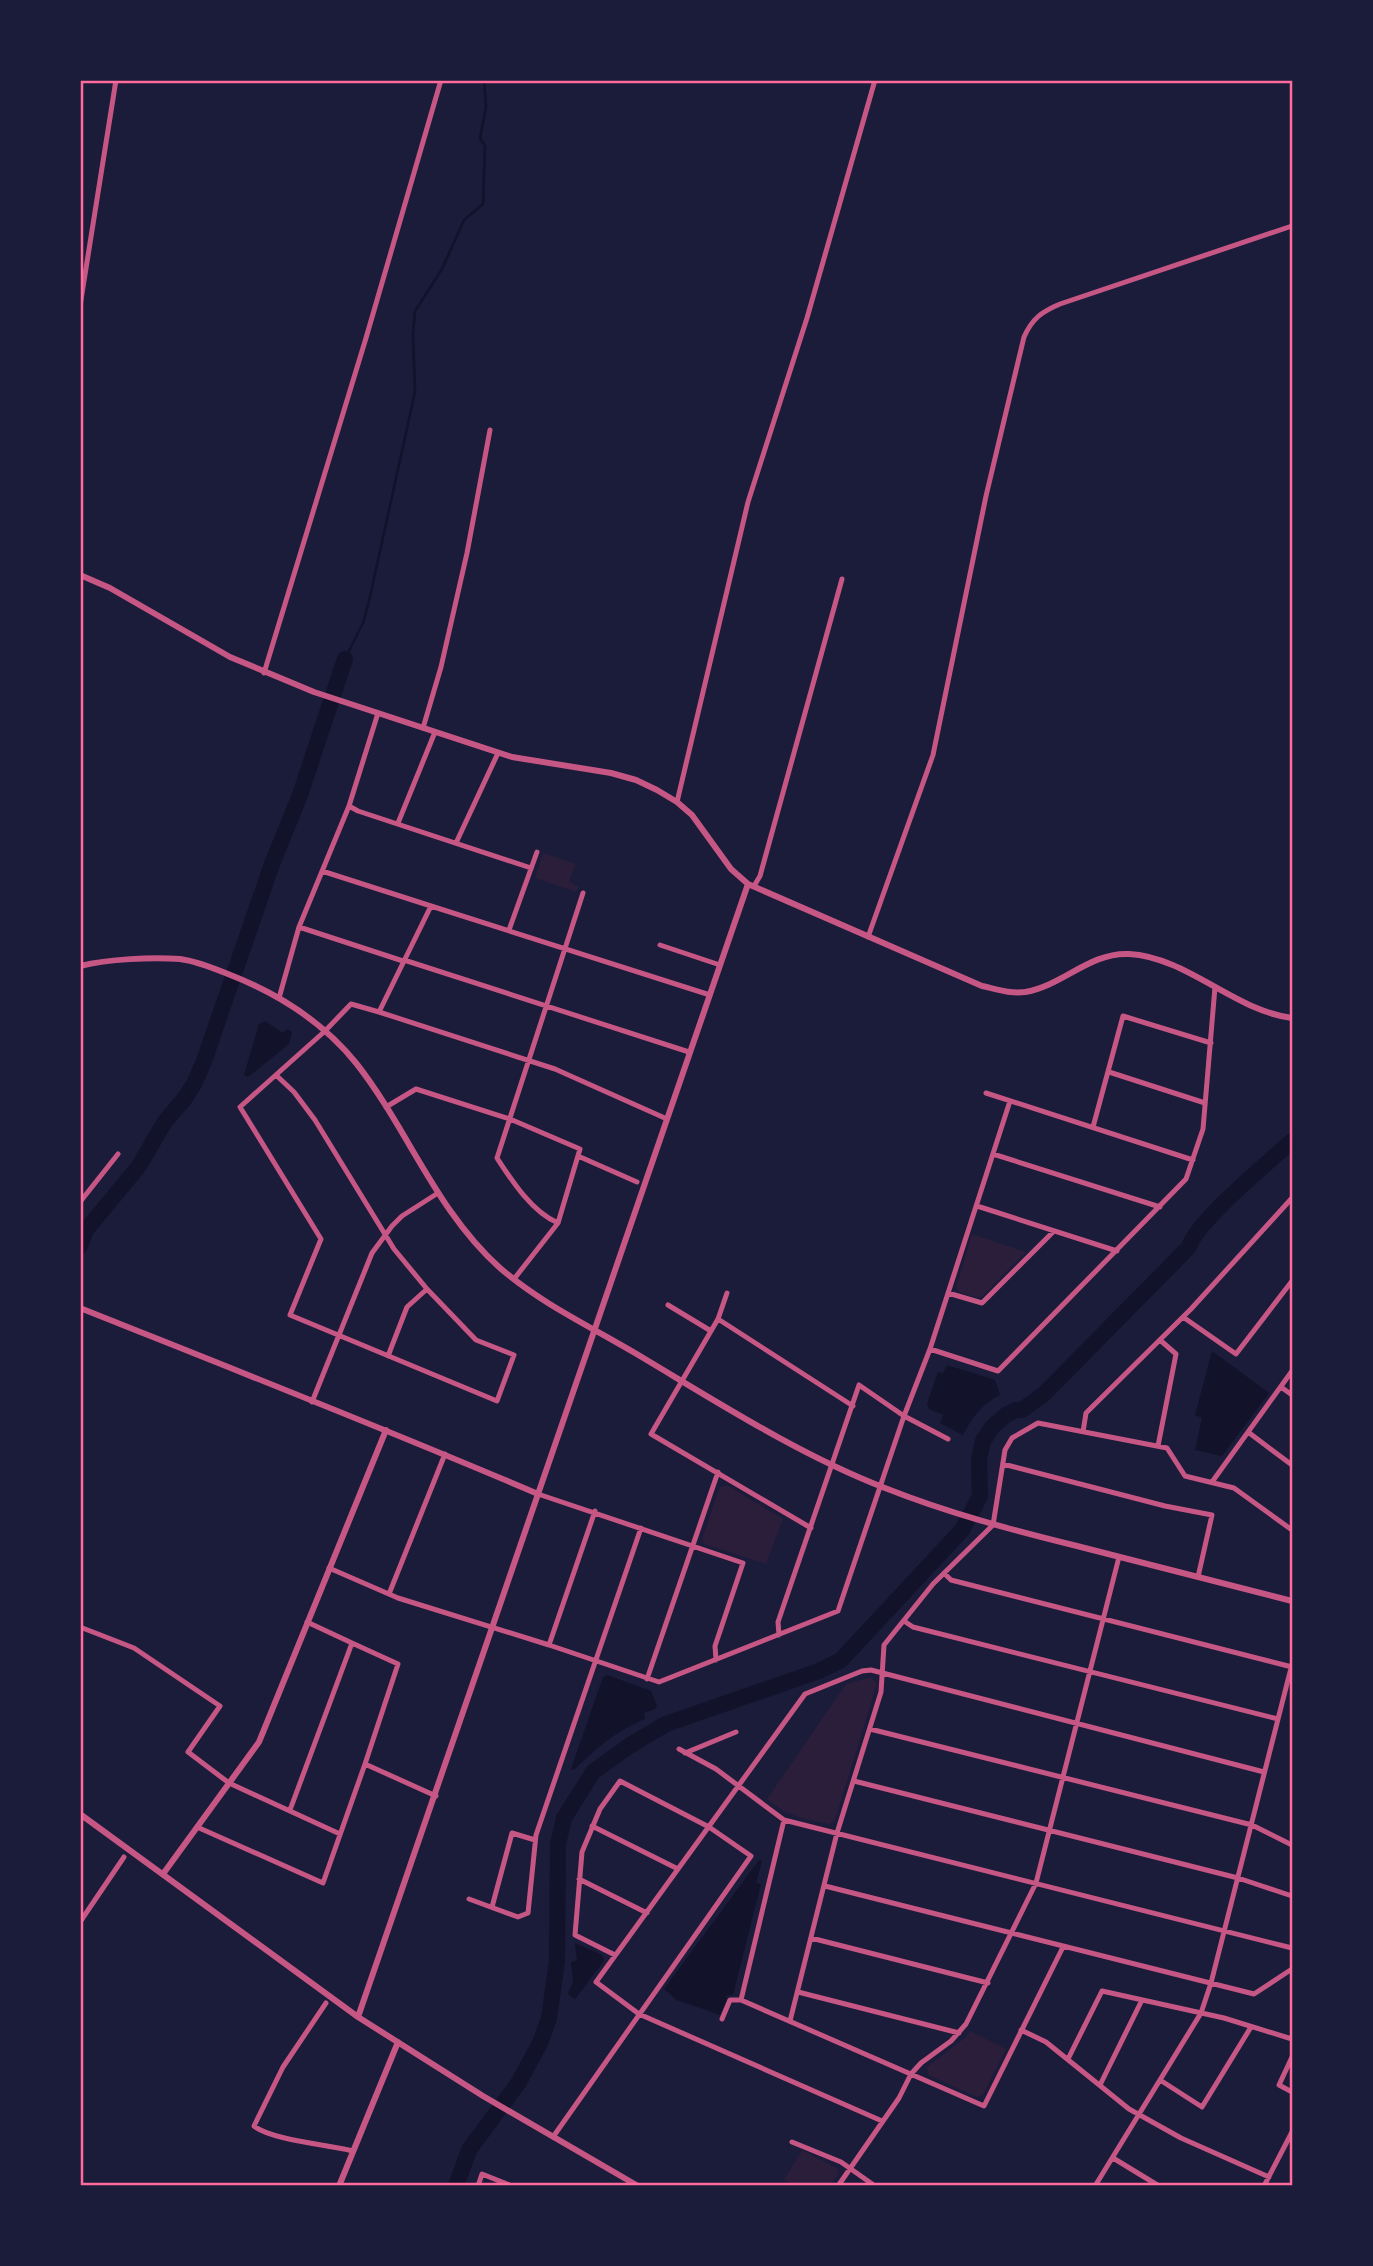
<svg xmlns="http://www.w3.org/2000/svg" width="1373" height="2266" font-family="Signika,sans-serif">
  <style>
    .green { fill: #2a1e3b }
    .water { fill: #12122b }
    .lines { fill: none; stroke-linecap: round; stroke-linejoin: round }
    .stream { stroke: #12122b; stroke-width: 2.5 }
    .river { stroke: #12122b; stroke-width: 16 }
    .minor { stroke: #c65784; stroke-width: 5 }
    .tertiary { stroke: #c65784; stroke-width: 6 }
    .neatline { fill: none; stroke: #ff6b9d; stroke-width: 2.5 }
  </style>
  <rect width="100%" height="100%" fill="#1b1b3a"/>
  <path class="green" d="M543 853 576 864 569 881 579 887 576 892 535 878Z
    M972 1234 1026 1252 983 1296 977 1298 959 1292 956 1288Z
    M727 1485 783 1519 766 1564 704 1544 702 1539 720 1487Z
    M871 1677 877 1684 835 1820 829 1824C801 1818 789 1817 767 1799L846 1684Z
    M970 2031 1006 2049 983 2095 977 2097 928 2075 927 2067 966 2037Z
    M802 2150 837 2168 839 2174 830 2185H795L784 2180Z"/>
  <path class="water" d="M265 1021 283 1033 287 1029 292 1032 289 1044 248 1077 244 1075 259 1024Z
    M1212 1351 1269 1393 1222 1456 1195 1450 1202 1418 1195 1415Z
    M947 1365 995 1380 1000 1395C982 1404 972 1417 963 1435L940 1423 943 1415 929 1409 927 1404 938 1372 943 1373Z
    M607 1675 651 1691 657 1706 655 1709 644 1713 645 1719C613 1733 599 1746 574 1770L571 1769 603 1677Z
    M759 1860 762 1861 756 1883 761 1884 733 1995 726 1996 727 1999 720 2015 677 2000 664 1989Z
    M575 1943 602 1955 604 1961 575 1999 568 1994 573 1982 571 1962 577 1961Z"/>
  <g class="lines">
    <path class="stream" d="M345 659 363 623 369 601 415 392 413 334 415 311 442 269 464 220 483 204 485 146 480 138 486 107 484 80"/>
    <path class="river" d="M80 1246 86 1230 139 1166 164 1123 185 1098 194 1084 204 1061 272 864 300 795 345 659
      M456 2186 469 2150 519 2082 541 2041 549 2018 557 1961 558 1844 564 1818 593 1772 629 1746 666 1724 819 1671 841 1660 962 1530 980 1496 979 1459 983 1441 993 1426 1006 1415 1016 1410H1022L1044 1394 1189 1247C1196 1222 1270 1161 1292 1141"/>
    <path class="minor" d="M80 306 116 80
      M264 673 366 338 441 80
      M423 728 441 667 467 553 490 430
      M677 802 748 502 807 318 875 80
      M349 806 358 811 531 868
      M398 823 435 732
      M456 843 498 753
      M322 871 431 906
      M754 886 760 876 842 579
      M299 927 403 961
      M509 930 537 852
      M868 937 933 755 986 496 1024 337C1032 319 1041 312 1060 304L1292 226
      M660 945 720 965
      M404 960 689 1052
      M279 998 299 927 349 806 378 713
      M1109 1072 1205 1103
      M276 1075 294 1092 315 1120 394 1249 427 1289 476 1340 514 1355 497 1401 290 1315 321 1239 240 1107 325 1031 351 1004 379 1012
      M986 1093 1193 1160
      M386 1107 416 1089 510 1119 580 1149 558 1223
      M667 1119 555 1069 379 1012 431 906 710 995
      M1093 1127 1123 1016 1211 1043
      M993 1154 1160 1207
      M578 1156 637 1182
      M80 1202 118 1154
      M977 1206 1117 1251
      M514 1279 558 1223C532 1212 512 1181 497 1158L583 893
      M727 1293 718 1319 651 1434 811 1528
      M948 1293 982 1303 1053 1232
      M668 1305 711 1331
      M1183 1317 1236 1354 1292 1281
      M718 1319 853 1406
      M930 1349 998 1371 1186 1179 1203 1129 1215 987
      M388 1356 407 1307 427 1289
      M1281 1387 1292 1395
      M312 1402 372 1253 392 1226 402 1216 438 1193
      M1083 1432 1086 1413 1191 1309 1292 1198
      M1248 1432 1292 1465
      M948 1439 904 1416 930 1349 1010 1101
      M1158 1446 1176 1354 1160 1340
      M1003 1464 1165 1506 1212 1515 1198 1577
      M1212 1482 1292 1371
      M538 1494 743 1563 715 1646 716 1660
      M329 1568 398 1598 549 1645 659 1682 838 1611 904 1416 859 1385 778 1622 779 1635
      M944 1573 951 1580 1292 1667
      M389 1594 445 1454
      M904 1621 913 1627 1278 1719
      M80 1627 134 1648 220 1706 188 1752 229 1783 340 1834
      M352 1643 398 1664 365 1764
      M549 1645 595 1511
      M647 1679 718 1472
      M870 1729 1252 1825 1292 1845
      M679 1749 716 1769 784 1820 1292 1948
      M685 1753 736 1732
      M854 1781 1238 1878 1292 1896
      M290 1810 352 1643 307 1622
      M784 1820 741 2000 984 2106 1063 1947
      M592 1826 678 1869
      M197 1827 323 1883 365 1764 436 1796
      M579 1879 647 1913
      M825 1886 1254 1994 1292 1969
      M469 1899 518 1917 528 1913 536 1835 641 1528
      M492 1907 512 1833 535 1840
      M80 1922 124 1857
      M811 1938 988 1983
      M798 1992 959 2033
      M326 2003 283 2067 254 2126C271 2140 330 2145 353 2151
      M722 2019 730 2000H741
      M790 2021 837 1833 881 1692 884 1645 933 1584 993 1525 1005 1450 1012 1438 1038 1423 1167 1448 1185 1476 1234 1488 1292 1530
      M1021 2030 1046 2042 1129 2109 1181 2138 1269 2177
      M1292 2057 1279 2085 1292 2092
      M1068 2059 1102 1991 1224 2018 1292 2039
      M1160 2080 1202 2107 1251 2027
      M1100 2085 1142 2000
      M882 2121 639 2014 596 1982 805 1694 862 1671 871 1670 1264 1772
      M553 2137 751 1856 709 1827 620 1781 600 1809 582 1852 575 1935 615 1955
      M792 2142 841 2162 875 2186
      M1113 2158 1159 2186
      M478 2186 482 2174 512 2186
      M838 2186 899 2098 911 2074 921 2063 951 2041 966 2024 1036 1883 1119 1557
      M1095 2186 1201 2013 1211 1983 1292 1664
      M1264 2186 1292 2132"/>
    <path class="tertiary" d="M80 575 110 588 230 657 314 692 512 757 611 773 636 780 657 790 677 802 692 815 731 869 748 884 982 986C996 989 1010 994 1025 992 1062 986 1090 952 1129 954 1187 957 1235 1011 1292 1018
      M80 966C109 959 151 957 180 959 196 961 213 968 228 974 277 993 323 1022 356 1063 408 1129 436 1211 500 1268 544 1306 596 1329 645 1359 722 1405 802 1456 885 1488 948 1513 1012 1530 1077 1546 1149 1565 1221 1583 1292 1601
      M80 1308C233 1369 386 1429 538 1494
      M80 1814 358 2017 483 2096 638 2186
      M163 1874 259 1742 386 1430
      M358 2017 748 884
      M339 2186 398 2042"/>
  </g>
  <rect width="1373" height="2266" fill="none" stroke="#1b1b3a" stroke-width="164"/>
  <rect x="82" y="82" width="1209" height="2102" class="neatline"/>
</svg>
